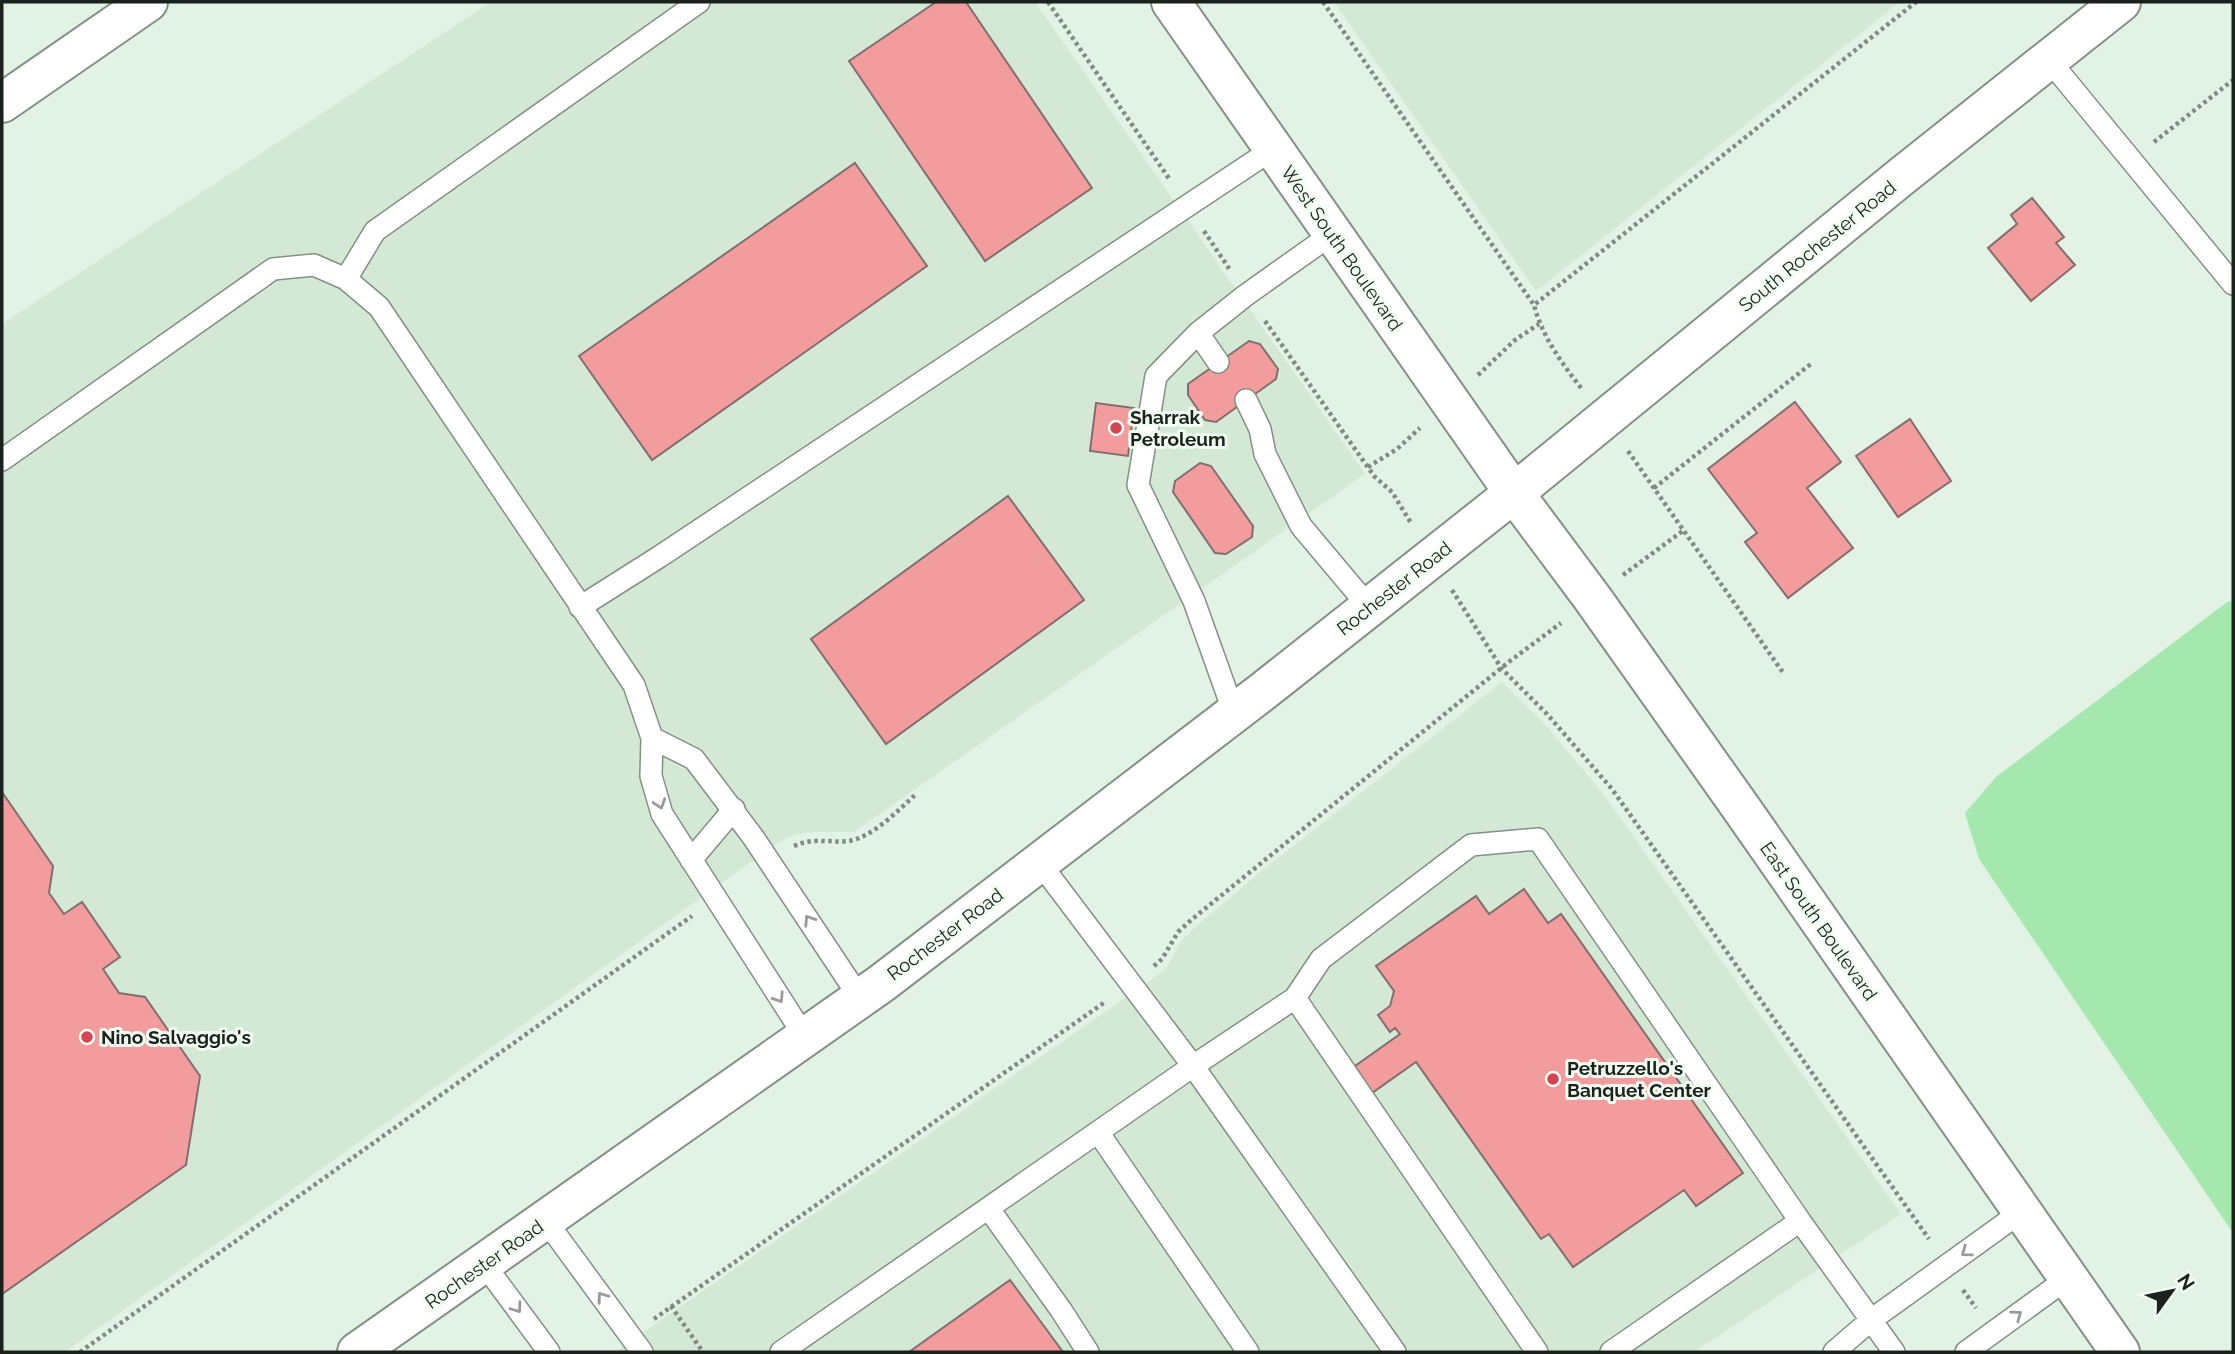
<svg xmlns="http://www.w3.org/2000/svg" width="2235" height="1354" font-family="Raleway,sans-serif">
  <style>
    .built { fill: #d3e9d5 }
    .water { fill: #a5e8ae }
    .building { fill: #f29c9d; stroke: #826e6d; stroke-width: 2 }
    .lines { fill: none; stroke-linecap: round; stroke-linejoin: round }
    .service-casing { stroke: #829184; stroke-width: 24 }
    .minor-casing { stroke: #829184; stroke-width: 42 }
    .tertiary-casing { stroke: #829184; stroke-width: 42 }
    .secondary-casing { stroke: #829184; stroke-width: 42 }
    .primary-casing { stroke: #829184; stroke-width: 42 }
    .path { stroke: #808b82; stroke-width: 4.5; stroke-dasharray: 3.5 3.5; stroke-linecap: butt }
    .service { stroke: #fff; stroke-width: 21 }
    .minor { stroke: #fff; stroke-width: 38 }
    .tertiary { stroke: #fff; stroke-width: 38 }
    .secondary { stroke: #fff; stroke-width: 38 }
    .primary { stroke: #fff; stroke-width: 38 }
    .oneway { stroke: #989b99 }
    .poi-dot { fill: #d54452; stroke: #f1fff3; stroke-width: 2.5 }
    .labels { text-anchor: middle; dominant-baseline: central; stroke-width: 6; stroke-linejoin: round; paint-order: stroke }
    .street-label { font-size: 19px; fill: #1b211c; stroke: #f1fff3 }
    .poi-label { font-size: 19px; font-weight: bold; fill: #1b211c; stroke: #f1fff3; text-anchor: start }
  </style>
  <rect width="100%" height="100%" fill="#e2f2e4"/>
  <path class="built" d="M491 2H1035L1365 474 854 832H814L796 834 780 841 65 1352H2V324Z
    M1334 2H1900L1536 291Z
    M1502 682 1541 720 1602 792 1901 1214 1694 1352H615L1154 978 1167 967 1182 940 1198 925 1260 872Z"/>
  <path class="water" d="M2233 601V1233L1979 859 1965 813 1996 777 2227 602Z"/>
  <path class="building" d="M936 2H966L1092 188 985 261 849 61Z
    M855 163 927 266 652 460 579 356Z
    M2032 198 2064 237 2056 243 2075 265 2031 301 1988 248 2017 224 2011 215Z
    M1249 341 1260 344 1278 369 1276 379 1216 422 1205 420 1188 395V384Z
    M1795 402 1841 462 1807 488 1853 548 1788 598 1745 542 1757 533 1708 469Z
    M1096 403 1134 408 1128 456 1090 451Z
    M1910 419 1951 481 1898 517 1856 456Z
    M1200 463 1211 466 1253 526 1252 537 1226 554 1215 553 1173 492 1175 481Z
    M1008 496 1084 600 886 744 811 639Z
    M2 792 53 866 49 893 64 914 82 902 120 957 103 969 119 993 145 997 200 1076 186 1165 2 1294Z
    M1524 889 1548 923 1561 914 1743 1173 1696 1206 1684 1190 1573 1267 1549 1234 1541 1239 1416 1062 1372 1093 1355 1066 1400 1034 1395 1028 1390 1032 1378 1015 1390 1006 1394 991 1376 966 1476 896 1489 914Z
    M1010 1280 1063 1352H909Z"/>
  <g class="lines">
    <defs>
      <path id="service" d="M2049 60 2233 284
        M346 279 375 231 699 2
        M1198 333 1218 362
        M1246 400 1260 429 1265 454 1301 526 1369 607
        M2 460 273 269 314 265 346 279 379 307 634 685 652 738 651 776 662 814 805 1037
        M580 607 659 557 1273 149
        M1234 713 1194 601 1138 485 1156 376 1198 333 1246 295 1332 234
        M652 738 694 759 753 837 860 998
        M691 860 734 809
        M1295 998 1321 959 1471 845 1538 839 1800 1221
        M1098 1132 1248 1352
        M989 1209 1061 1310 1088 1352
        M546 1221 642 1352
        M484 1264 549 1352
        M781 1352 1193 1066 1039 862
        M1395 1352 1193 1066 1295 998 1537 1352
        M1611 1352 1800 1221 1894 1352
        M1834 1352 1871 1320 2021 1212
        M1966 1352 2068 1278"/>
      <path id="minor" d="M2 103 148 2"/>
      <path id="tertiary" d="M1171 2 1514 493 1593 599 1739 805 2120 1352"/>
      <path id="secondary" d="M357 1352 882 983 1262 692 1514 493"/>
      <path id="primary" d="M1514 493 1902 176 2121 2"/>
    </defs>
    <use href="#service" class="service-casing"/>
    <use href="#minor" class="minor-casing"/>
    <use href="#tertiary" class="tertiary-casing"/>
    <use href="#secondary" class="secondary-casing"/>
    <use href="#primary" class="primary-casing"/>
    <path class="path" d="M1048 2 1170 180
      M1323 2 1534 305
      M2154 142 2233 80
      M1204 231 1230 270
      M1265 321 1374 476 1392 492 1411 523
      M1478 375 1515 340 1539 324
      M1581 388C1561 362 1542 336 1534 305L1916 2
      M1628 451 1784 674
      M1368 467 1397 449 1420 428
      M1654 488 1812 363
      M1623 575 1684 530
      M1452 590 1502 669 1547 714 1612 789 1929 1239
      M794 846C813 837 829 843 848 841 870 839 899 810 915 795
      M1154 966 1162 959 1178 932 1191 920 1510 661 1561 623
      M1963 1290 1976 1308
      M671 1306 703 1352
      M654 1319 1105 1002
      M80 1352 692 916"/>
    <use href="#service" class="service"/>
    <use href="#minor" class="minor"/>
    <use href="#tertiary" class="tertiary"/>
    <use href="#secondary" class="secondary"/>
    <use href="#primary" class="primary"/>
  </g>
  <defs><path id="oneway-chevron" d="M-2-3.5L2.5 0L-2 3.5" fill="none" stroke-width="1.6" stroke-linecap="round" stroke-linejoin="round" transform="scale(1.75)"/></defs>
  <g class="oneway">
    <use href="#oneway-chevron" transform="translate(660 804) rotate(72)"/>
    <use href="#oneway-chevron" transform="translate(809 920) rotate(-123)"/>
    <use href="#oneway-chevron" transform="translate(779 998) rotate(57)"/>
    <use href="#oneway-chevron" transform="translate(1966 1252) rotate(144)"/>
    <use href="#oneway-chevron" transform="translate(602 1297) rotate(-126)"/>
    <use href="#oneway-chevron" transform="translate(517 1308) rotate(54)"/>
    <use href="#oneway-chevron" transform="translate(2017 1315) rotate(-36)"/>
  </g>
  <g class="poi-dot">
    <circle cx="1116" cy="428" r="7"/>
    <circle cx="87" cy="1037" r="7"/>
    <circle cx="1553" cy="1079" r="7"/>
  </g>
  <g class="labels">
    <g class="street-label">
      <text transform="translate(1817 246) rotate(-39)">South Rochester Road</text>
      <text transform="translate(1342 248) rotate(55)">West South Boulevard</text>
      <text transform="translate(1394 588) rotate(-38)">Rochester Road</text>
      <text transform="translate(1819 921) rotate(55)">East South Boulevard</text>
      <text transform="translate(945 934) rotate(-37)">Rochester Road</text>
      <text transform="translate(484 1264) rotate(-35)">Rochester Road</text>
    </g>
    <g class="poi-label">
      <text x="1130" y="417">Sharrak<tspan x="1130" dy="22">Petroleum</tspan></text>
      <text x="101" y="1037">Nino Salvaggio's</text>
      <text x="1567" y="1068">Petruzzello's<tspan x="1567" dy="22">Banquet Center</tspan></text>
    </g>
  </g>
  <rect width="2235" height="1354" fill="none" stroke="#1b211c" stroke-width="7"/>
  <g transform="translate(2172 1291) rotate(57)" stroke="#f1fff3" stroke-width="5" paint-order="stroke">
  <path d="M0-5L12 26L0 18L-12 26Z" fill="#1b211c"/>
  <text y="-10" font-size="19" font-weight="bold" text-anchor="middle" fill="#1b211c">N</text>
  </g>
</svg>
